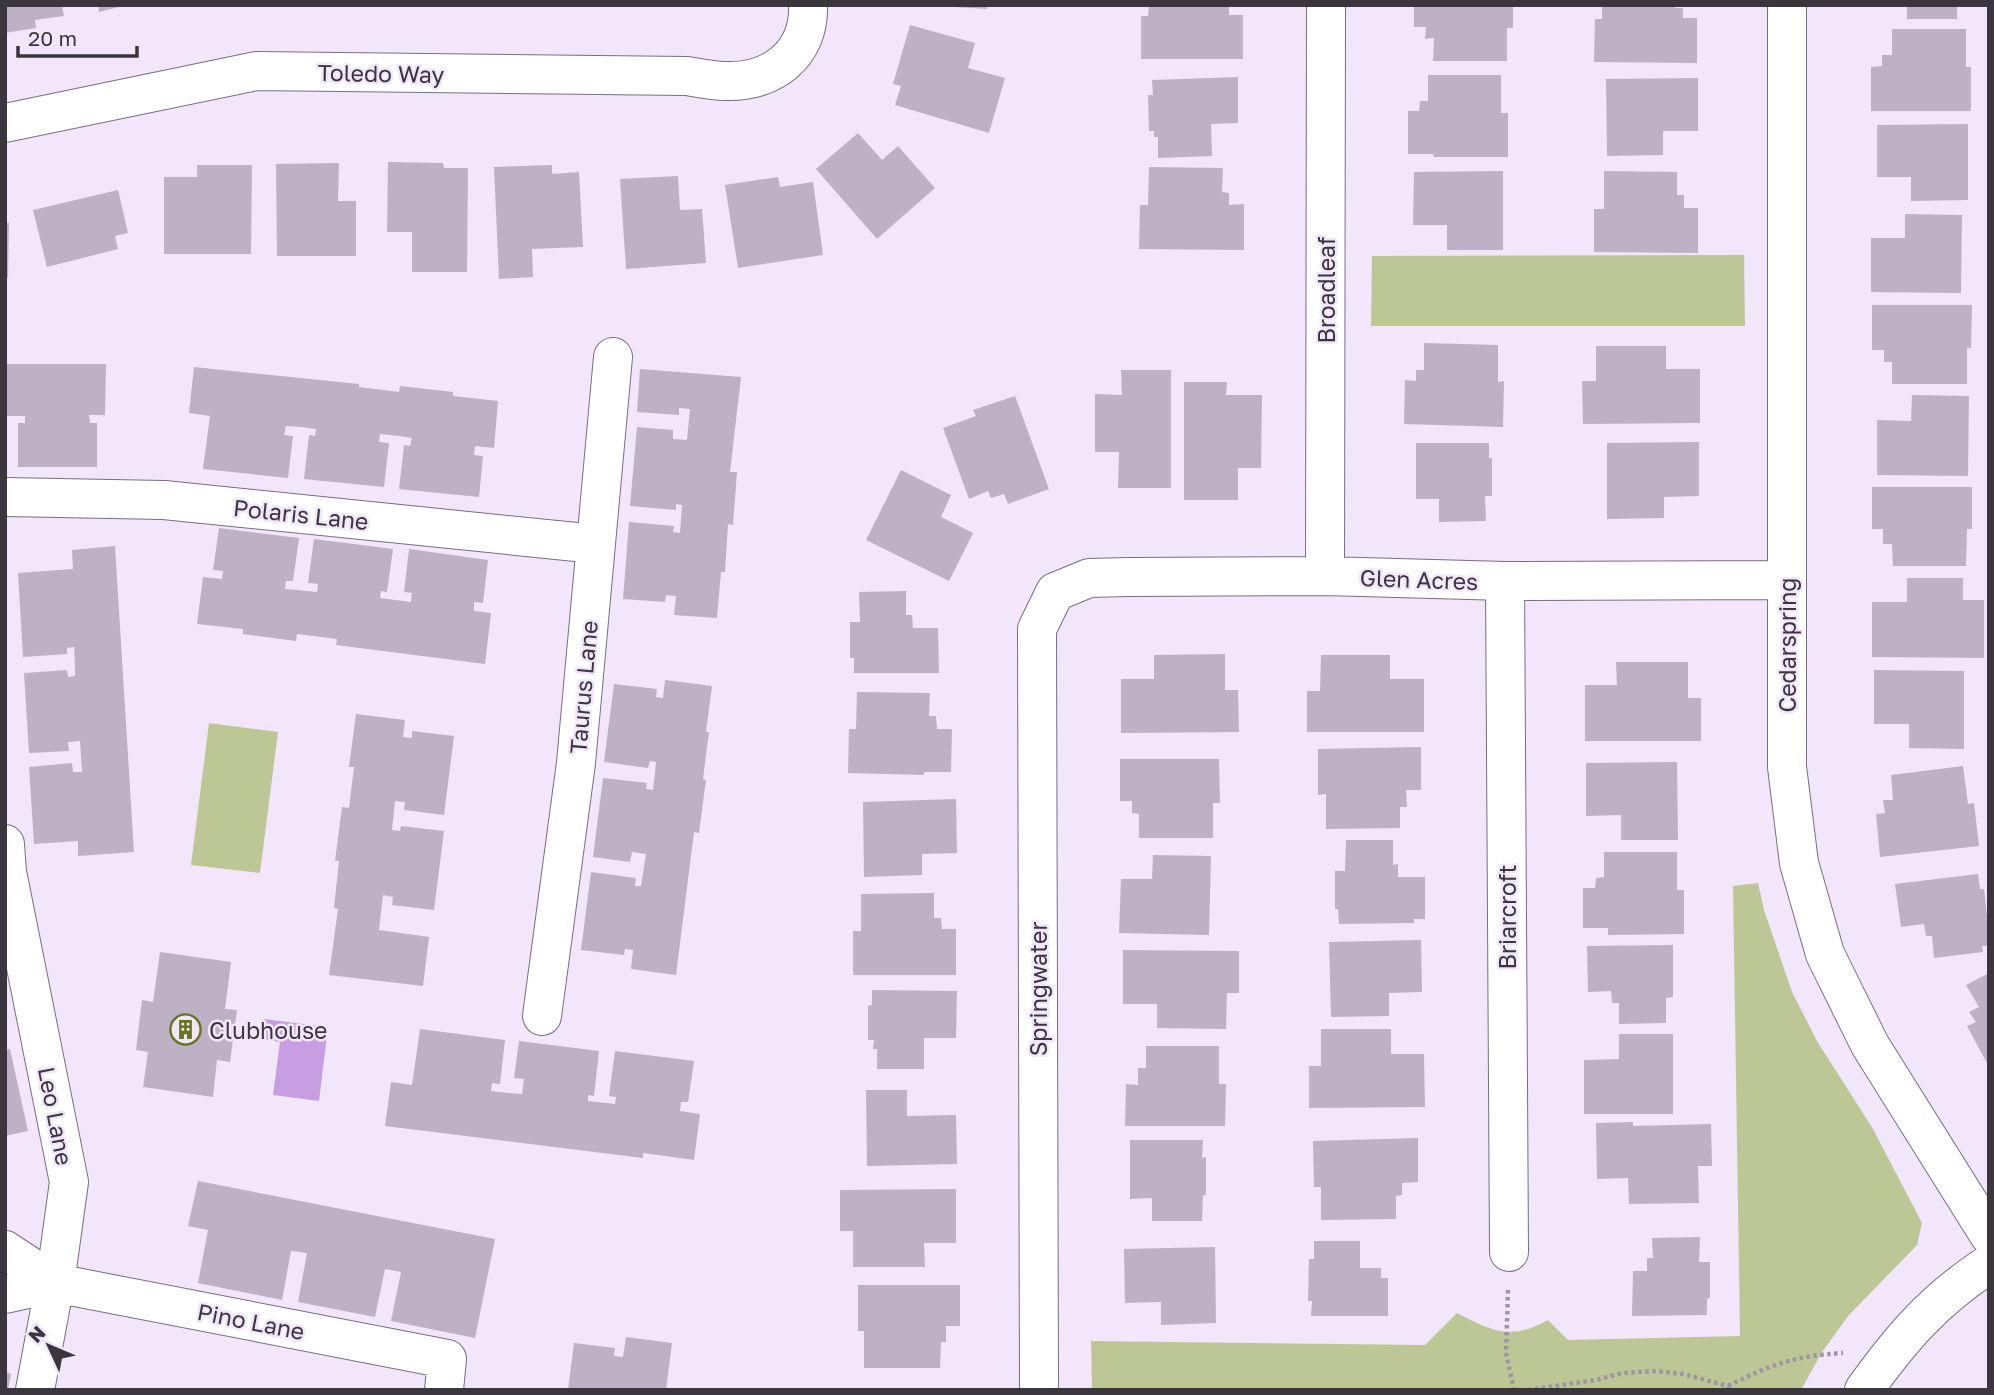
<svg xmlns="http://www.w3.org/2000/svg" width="1994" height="1395" font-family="'Golos Text',sans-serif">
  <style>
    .green { fill: #bdc795 }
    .water { fill: #c79ee2 }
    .building { fill: #bdb1c6 }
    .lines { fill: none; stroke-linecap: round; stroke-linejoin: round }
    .street-casing { stroke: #796e81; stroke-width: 40 }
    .path { stroke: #9d95a4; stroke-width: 4.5; stroke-dasharray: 3.5 3.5; stroke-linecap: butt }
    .street { stroke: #fff; stroke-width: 38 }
    .labels { text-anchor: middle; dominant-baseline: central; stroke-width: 5; stroke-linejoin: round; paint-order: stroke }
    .street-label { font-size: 23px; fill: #3b363e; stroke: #f2e6fb }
    .poi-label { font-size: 23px; fill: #3b363e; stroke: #f2e6fb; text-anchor: start }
  </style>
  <rect width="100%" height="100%" fill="#f2e6fb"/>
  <path class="green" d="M1744 255 1745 326H1371L1372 256Z
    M209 723 278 732 260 873 191 865Z
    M1758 883 1764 910 1792 992 1817 1041 1873 1129 1922 1223 1917 1245 1849 1315 1822 1352 1801 1390H1092L1091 1341 1425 1345 1457 1313C1492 1331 1511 1341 1548 1320L1568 1340 1740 1336 1733 886Z"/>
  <path class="water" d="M264 1019 328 1027 319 1101 273 1095 280 1042 261 1039Z"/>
  <path class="building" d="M5 5H62L64 16 35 20 36 28 5 33Z
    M98 5H123V6L99 12Z
    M956 5H987V9L955 7Z
    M1149 5H1229V15H1243V59H1141V16H1148Z
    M1414 5H1513V28H1507V61H1433L1434 38 1425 39 1426 27H1414Z
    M1602 5H1675V8H1683V18H1697V63L1594 62 1595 19H1602Z
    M1907 5H1957V19H1907Z
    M910 25 975 43 968 68 1005 78 989 133 895 105 901 86 893 84Z
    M1892 29H1966V67H1971V111H1871V67L1882 66V55H1892Z
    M1428 75H1501V113H1508V157H1434L1433 154H1408V111H1419L1420 101H1428Z
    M1238 77V123L1211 124 1212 156 1158 158V137H1154V131H1149L1148 95H1153L1152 80Z
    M1698 78V131H1663V155L1607 156 1606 79Z
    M1968 124V200L1911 201V177H1877V125Z
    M858 133 882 160 898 146 935 188 877 239 816 169Z
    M388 162 443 163 444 168H468L467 272H412V232H387Z
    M339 163 338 201H356V256H277L276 164Z
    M197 165H252L251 254H164V177H197Z
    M552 165V174L579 172 583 247 532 249 533 277 499 279 494 167Z
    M1149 167 1223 168 1222 192 1229 193V205L1244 204V250L1139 249 1140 205H1148Z
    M1503 171V250H1447V225H1413L1414 172Z
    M1604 171 1677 172V195H1684V208H1698V253L1594 252V209H1604Z
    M678 176 680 210 702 209 706 263 626 269 620 179Z
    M778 177 780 187 813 182 823 255 738 268 725 185Z
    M118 190 128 233 115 236 118 249 47 267 33 210Z
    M1905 214 1962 215 1961 293 1871 292V238H1905Z
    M5 223H9L8 278H5Z
    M1872 305H1972L1971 348H1967V384H1892V362H1884V350H1872Z
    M1424 343 1498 345V382L1504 381 1503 427 1404 424 1405 380 1416 381V370H1424Z
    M1596 346H1666V369H1700V423L1583 424 1582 381H1596Z
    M5 364H106L105 415H89L90 423H97V467H18V423H25V416H5Z
    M194 367 359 384V387L399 392 400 386 453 392V396L498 401 494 448 475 446 474 455 483 456 479 497 399 489 404 445 410 446 412 438 399 436 380 434 379 442 389 443 384 487 304 479 309 435 315 436 316 429 301 427 286 426 284 435 293 436 288 478 203 469 210 416 189 413Z
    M640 369 741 377 730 472H737L733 525 728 524 725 572H721L717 618 674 615 676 596 666 595 665 602 623 599 629 522 674 526 673 532 680 533 682 505 676 504V510L630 506 637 427 673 430V439L687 440 690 409 679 408V415L637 412Z
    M1121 370H1171V488H1118L1119 452H1095V394L1122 395Z
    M1184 382H1227L1226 395H1262L1261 468H1238V500H1184Z
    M1912 395 1969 396 1968 476 1877 475V420L1911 421Z
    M1015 396 1049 489 1008 504 1004 494 991 498 988 491 969 499 943 428 976 416 973 410Z
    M1699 442V496L1664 497V518L1607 519V443Z
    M1416 443H1489V458H1492V496H1485L1486 521 1439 522V499H1416Z
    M901 470 951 495 941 517 973 533 949 581 866 540Z
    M1872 487H1972V529H1967L1966 566H1893L1892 544H1883V529H1872Z
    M219 528 299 538 293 581H286L285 589 298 590 317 592 318 584 308 583 314 539 393 549 387 592 381 591 380 598 411 602 412 593 404 592 409 549 488 560 483 603 474 602V611L491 613 485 664 336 645 337 639 297 634 296 641 243 634V629L197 624 203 577 222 579 223 571 213 570Z
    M115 546 134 852 78 856V841L34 844 29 767 72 763 73 772H82L80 741 68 742 69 751 29 753 24 673 67 670 68 677 75 676V664L74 647 67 648V654L23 657 18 573 73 569 72 550Z
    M1907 578H1963V600H1984V658L1872 657V602H1907Z
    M906 591V615H912L913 628H938L939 673H854V658H850V622H860L859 592Z
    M1225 654V690H1238L1239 732 1121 733V679H1154V655Z
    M1321 655H1390V679H1424V732H1307V691H1320Z
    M1616 662H1688V698H1701V741H1585V685H1617Z
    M1874 670 1964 671V749L1909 748V724H1874Z
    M665 680 712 686 706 732H709L703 779 706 780 699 833 694 832 676 975 631 969 633 950 625 949 624 955 581 950 591 872 636 878 635 886H641L646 854 632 852 630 862 593 857 603 778 647 783 646 789 653 790 655 773 656 762 650 761 648 768 604 762 614 684 657 689 656 697 663 698Z
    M857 692 930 693 929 716H936L937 729H952L951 772H924V775L848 773 849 729H856Z
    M356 714 405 720 403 737 412 738V731L454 736 444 815 404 810 405 802 395 801 392 830 400 831 401 826 444 831 434 910 392 905 393 897 383 895 379 930 429 937 423 986 329 975 338 909 334 908 339 861H335L342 807 349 808 354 767H349Z
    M1421 747V790H1406L1407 807H1400V828L1326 829V794L1318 795V749Z
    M1120 759H1219L1220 803H1213V838H1139V814L1132 813V801H1120Z
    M1677 762 1678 840H1621V815L1586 816V763Z
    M1963 766 1968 804 1974 803 1979 846 1880 857 1876 814 1885 813 1883 800H1893L1891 775Z
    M956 799 957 853 922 854V875L864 877 863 802Z
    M1346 840H1393V865L1398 864V877H1425V919H1414V923L1339 924 1338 909H1335V871H1345Z
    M1604 852H1677V890H1684V934L1608 935V928H1583V888H1595L1596 878 1604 877Z
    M1153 855 1211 856 1209 935 1119 933 1121 879H1152Z
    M1978 874 1980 889H1984L1987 916H1989V946H1982L1983 952 1934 958 1932 936H1926L1924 924 1901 927 1895 884Z
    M934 893V918H941L942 929H956V975H853V931H861V894Z
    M1421 940 1422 992 1389 993V1016L1331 1017 1329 942Z
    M1673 945V997L1666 998V1023L1619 1024V1003H1612L1611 991 1588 992 1587 946Z
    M1123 950 1239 951V993H1227L1226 1029 1157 1028V1004H1123Z
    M160 952 231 962 225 1009 237 1010 230 1062 217 1060 213 1097 143 1087 148 1052 136 1050 142 1000 153 1002Z
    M1989 973V1067L1967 1026 1976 1022 1969 1012 1979 1007 1966 985Z
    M872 990 957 991 956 1038H924V1069H877V1049H873L874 1040H868V1006L872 1005Z
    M420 1029 505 1040 500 1084 492 1083 491 1091 509 1093 522 1094 524 1079 514 1078 519 1041 599 1051 594 1096 588 1095V1101L615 1104 616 1097 609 1096 615 1051 694 1061 688 1102H681L680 1111 700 1114 694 1160 643 1153V1158L385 1126 391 1082 412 1085Z
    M1321 1029H1391V1054H1424L1425 1107 1309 1108V1066H1321Z
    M1619 1034H1673V1114H1584V1060L1619 1059Z
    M1146 1046H1219V1084H1226L1225 1126H1125L1126 1084 1138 1085V1068H1146Z
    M10 1049 28 1131 5 1136V1050Z
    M866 1090H907V1116L956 1115 957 1164 867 1166Z
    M1633 1122V1126L1711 1124 1712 1166H1698L1699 1203 1629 1204 1628 1178 1597 1179 1596 1123Z
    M1418 1138V1182L1402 1183V1195L1396 1196V1219L1321 1220V1187H1314L1313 1141Z
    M1130 1140H1203L1202 1158 1206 1157V1195H1203L1202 1221H1152V1198L1130 1199Z
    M198 1181 495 1239 475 1338 391 1321 401 1272 385 1269 375 1317 298 1302 307 1253 291 1251 282 1300 198 1283 208 1230 188 1226Z
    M956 1189V1243H924L925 1267H853V1231H840V1190Z
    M1700 1237 1699 1262H1710V1298L1707 1299V1315L1632 1316 1633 1271H1647V1258H1653L1652 1238Z
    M1314 1241H1360V1268H1381V1278H1388V1316H1311L1312 1301H1308L1309 1259H1314Z
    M1215 1247 1216 1323 1161 1325V1302L1125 1303 1124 1249Z
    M858 1285H960V1326H946V1342H941L940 1368H864V1331H858Z
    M626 1337 672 1343 666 1390H568L574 1343 615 1348 614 1356 623 1357Z
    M5 1372 11 1374 8 1390H5Z"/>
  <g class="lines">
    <defs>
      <path id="street" d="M1787 5V767L1799 863 1825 954 1870 1045 1989 1235
        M5 123 256 71 687 76C699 78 713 81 725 81 772 83 810 54 808 5
        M5 497 164 500 596 544
        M1325 576 1326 5
        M1505 581 1509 1252
        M5 844 7 872 69 1182 55 1283 35 1390
        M542 1016 576 763 613 357
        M5 1250 55 1283 447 1359 444 1390
        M5 1294 55 1283
        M1039 1390 1037 629 1055 592 1089 578 1129 577 1325 576 1505 581 1787 580
        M1864 1390C1902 1337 1934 1300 1989 1264"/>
    </defs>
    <use href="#street" class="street-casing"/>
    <path class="path" d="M1508 1290 1506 1353 1514 1390
      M1728 1386C1772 1364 1794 1356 1843 1353
      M1528 1390 1596 1380 1622 1373 1656 1371 1683 1374 1728 1386 1732 1390"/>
    <use href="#street" class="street"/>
  </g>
  <defs>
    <symbol id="building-ring" viewBox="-11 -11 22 22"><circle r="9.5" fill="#f2e6fb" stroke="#67731e" stroke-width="1.5"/><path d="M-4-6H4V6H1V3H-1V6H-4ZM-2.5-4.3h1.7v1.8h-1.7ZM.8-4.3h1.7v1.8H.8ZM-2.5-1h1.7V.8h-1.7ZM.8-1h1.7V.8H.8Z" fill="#67731e"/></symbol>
  </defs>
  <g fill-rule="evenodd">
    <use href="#building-ring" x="168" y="1012" width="35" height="35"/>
  </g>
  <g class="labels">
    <g class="street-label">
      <text transform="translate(381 73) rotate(1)">Toledo Way</text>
      <text transform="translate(1326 290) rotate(-90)">Broadleaf</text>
      <text transform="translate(301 514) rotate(6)">Polaris Lane</text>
      <text transform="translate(1419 579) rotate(2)">Glen Acres</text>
      <text transform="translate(1787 645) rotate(-90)">Cedarspring</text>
      <text transform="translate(583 687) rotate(-85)">Taurus Lane</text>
      <text transform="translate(1507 917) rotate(-90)">Briarcroft</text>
      <text transform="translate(1038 989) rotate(-90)">Springwater</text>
      <text transform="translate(56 1116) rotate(79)">Leo Lane</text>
      <text transform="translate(251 1321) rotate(11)">Pino Lane</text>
    </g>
    <g class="poi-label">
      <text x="209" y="1030">Clubhouse</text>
    </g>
  </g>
  <rect width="1994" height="1395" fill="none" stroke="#3b363e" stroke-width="14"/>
  <g transform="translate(49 1346) rotate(314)" stroke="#f2e6fb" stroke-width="5" paint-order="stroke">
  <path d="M0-5L12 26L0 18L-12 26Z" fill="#3b363e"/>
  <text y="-10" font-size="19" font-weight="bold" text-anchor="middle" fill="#3b363e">N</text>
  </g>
  <path d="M18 46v10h119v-10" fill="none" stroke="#3b363e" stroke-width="3.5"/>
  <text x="28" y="46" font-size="21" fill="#3b363e" stroke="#f2e6fb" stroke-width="5" paint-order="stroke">20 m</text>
</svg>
